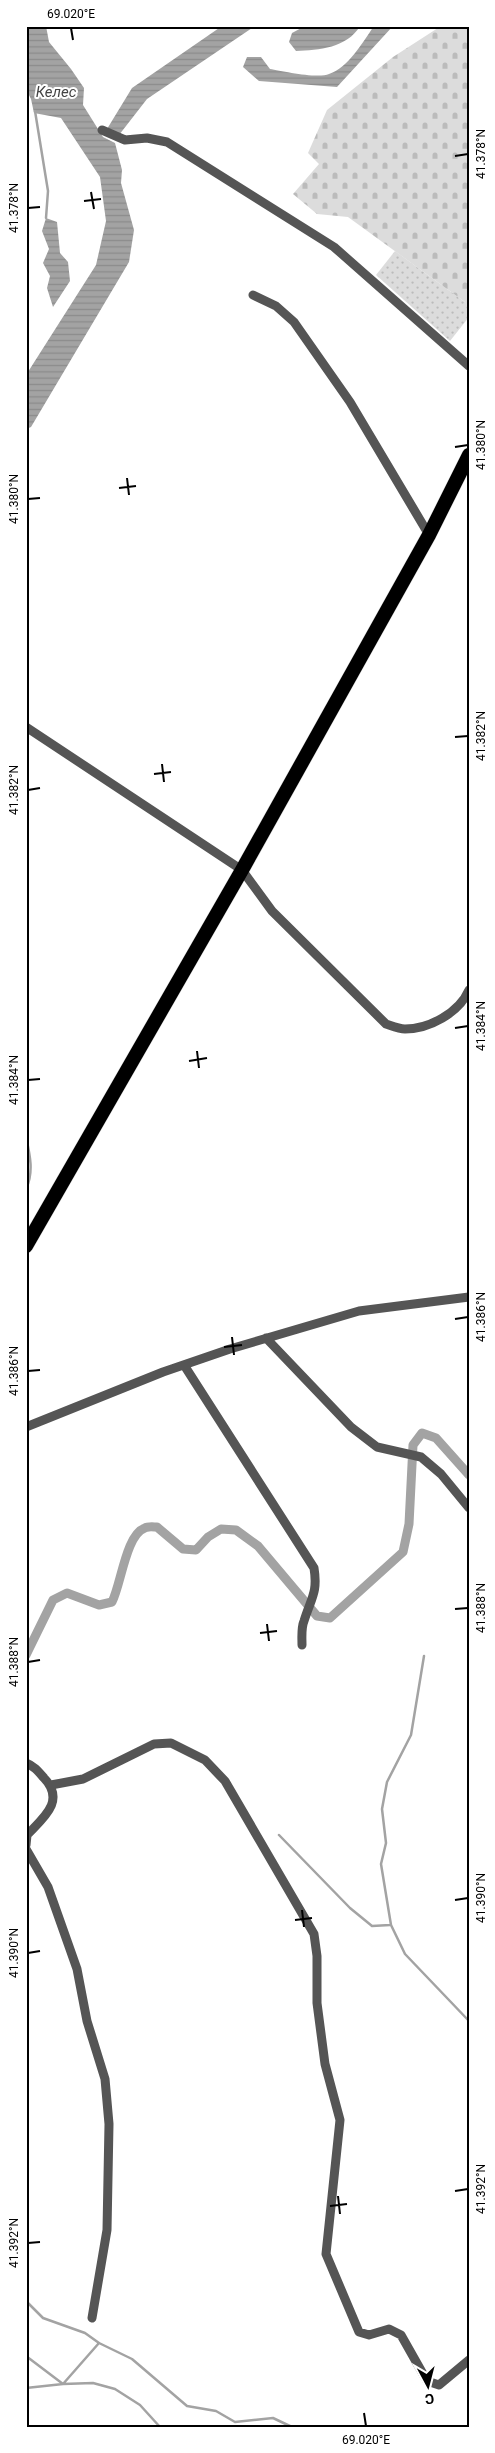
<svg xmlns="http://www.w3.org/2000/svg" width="495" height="2453" font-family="Roboto,sans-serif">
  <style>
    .green { fill: url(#green-dots) }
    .cemetery { fill: url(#cemetery-stones) }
    .water { fill: url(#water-rules) }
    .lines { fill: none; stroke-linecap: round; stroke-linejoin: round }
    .stream { stroke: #a3a3a3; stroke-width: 2.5 }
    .canal { stroke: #a3a3a3; stroke-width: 9 }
    .trunk-casing { stroke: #dbdbdb; stroke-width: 15 }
    .minor { stroke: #555; stroke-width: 9 }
    .trunk { stroke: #000; stroke-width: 14 }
    .ticks { fill: none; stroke: #000; stroke-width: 2 }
    .labels { text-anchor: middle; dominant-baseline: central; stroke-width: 4; stroke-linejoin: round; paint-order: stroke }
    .water-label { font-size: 15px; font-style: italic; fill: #444; stroke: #fff }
    .neatline { fill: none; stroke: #000; stroke-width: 2 }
    .ticks-label { font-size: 12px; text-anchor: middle; fill: #000 }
  </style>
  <defs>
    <pattern id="green-dots" width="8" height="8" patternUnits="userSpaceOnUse" patternTransform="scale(1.25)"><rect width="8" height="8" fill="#dcdcdc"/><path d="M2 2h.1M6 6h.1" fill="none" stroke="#bbb" stroke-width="1.8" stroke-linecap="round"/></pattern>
    <pattern id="cemetery-stones" width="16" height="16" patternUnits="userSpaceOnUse" patternTransform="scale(1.25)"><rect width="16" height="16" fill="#dcdcdc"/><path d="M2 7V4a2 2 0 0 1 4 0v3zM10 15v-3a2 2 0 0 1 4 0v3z" fill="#bbb"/></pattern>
    <pattern id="water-rules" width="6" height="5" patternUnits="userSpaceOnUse" patternTransform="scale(1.25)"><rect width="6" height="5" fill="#a3a3a3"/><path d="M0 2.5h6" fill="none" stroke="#8b8b8b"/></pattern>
  </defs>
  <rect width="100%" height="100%" fill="#fff"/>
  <path class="green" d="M395 251 469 305V317L450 341 376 275Z"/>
  <path class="cemetery" d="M441 26H469V305L348 217 317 214 293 194 319 164 308 153 327 110 393 57Z"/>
  <path class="water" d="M26 26H46L49 42 71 69 84 88 83 105 103 137 115 143 122 170 121 183 134 230 129 262 31 427 26 429V375L96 265 106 221 100 177 61 118 34 113 31 99 26 89Z
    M222 26H255L147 99 119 135 107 129 132 88Z
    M305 26H360C347 48 319 50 296 51L289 42 292 33Z
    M374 26H393L337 87 259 81 243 67 247 57H261L270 69C282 71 318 79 329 74 349 67 362 43 374 26Z
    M46 218 57 222 60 253 68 262 70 281 53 307 47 288 50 276 43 263 49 249 42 231Z"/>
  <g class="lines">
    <path class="stream" d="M35 111 48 191 46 218
      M26 966 27 960
      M26 1137C30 1155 34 1172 26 1189
      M424 1656 411 1735 387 1782 382 1809 386 1843 381 1864 391 1925 405 1954 469 2021
      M279 1835 350 1908 372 1926 390 1925
      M26 2301 43 2318 85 2333 99 2343 132 2359 187 2406 216 2411 235 2422 273 2418 292 2427
      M26 2356 63 2384 93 2383 115 2389 140 2405 160 2427
      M26 2388 63 2384 99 2343"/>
    <path class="canal" d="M26 1655 53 1600 67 1593 99 1605 112 1602C121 1585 126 1534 145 1528 148 1526 154 1527 157 1527L183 1549 196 1550 208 1537 221 1529 236 1530 258 1546 317 1616 330 1618 403 1552 409 1524 413 1445 422 1433 436 1438 469 1475"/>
    <defs>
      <path id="trunk" d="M26 1246 242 870 429 535 469 455"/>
    </defs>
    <use href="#trunk" class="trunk-casing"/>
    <path class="minor" d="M102 130 125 140 147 138 167 142 334 247 469 366
      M253 295 276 306 294 322 350 402 429 535
      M26 727 242 870 272 911 386 1024C392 1026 399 1029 405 1029 429 1029 459 1013 469 990
      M266 1338 351 1427 377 1447 421 1457 441 1474 469 1508
      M184 1365 314 1568C318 1593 311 1598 304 1621 301 1628 302 1637 302 1645
      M26 1427 163 1372 230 1349 359 1311 469 1297
      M26 1763C34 1766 38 1771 44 1778 66 1801 43 1818 27 1835L26 1845
      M51 1785 83 1779 154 1744 171 1743 205 1760 225 1781 314 1934 317 1956V2003L325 2064 340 2120 326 2254 359 2332 369 2335 389 2329 401 2335 427 2381 439 2385 469 2360
      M26 1849 48 1887 77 1969 87 2021 105 2079 109 2124 107 2230 92 2318"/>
    <use href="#trunk" class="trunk"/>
  </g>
  <path class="ticks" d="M71 28 73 40M455 156 468 154M91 192 94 209M84 201 101 199M28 208 40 207M455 447 468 445M127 478 129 495M119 488 136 486M28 499 40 498M455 737 468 736M162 764 164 782M154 774 171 772M28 790 40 788M455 1028 468 1026M197 1051 199 1068M189 1061 207 1058M28 1080 40 1079M455 1319 468 1317M232 1337 234 1355M224 1347 242 1345M28 1371 40 1370M455 1609 468 1608M267 1624 269 1641M260 1633 277 1631M28 1662 40 1660M455 1900 468 1898M302 1910 304 1927M295 1920 312 1918M28 1953 40 1951M455 2191 468 2189M338 2196 340 2214M330 2206 347 2204M28 2243 40 2242M364 2413 366 2426"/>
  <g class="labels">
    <g class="water-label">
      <text x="56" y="92">Келес</text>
    </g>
  </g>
  <rect width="495" height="2453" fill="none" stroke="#ffffff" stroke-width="55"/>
  <g transform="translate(428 2386) rotate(173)" stroke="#ffffff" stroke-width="4" paint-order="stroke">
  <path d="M0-4L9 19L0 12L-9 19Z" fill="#000000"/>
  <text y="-8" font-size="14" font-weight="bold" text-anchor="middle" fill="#000000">С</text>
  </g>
  <rect x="28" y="28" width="440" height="2398" class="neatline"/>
  <g class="ticks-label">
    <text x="71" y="18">69.020°E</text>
    <text transform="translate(481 154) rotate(-90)" y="4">41.378°N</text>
    <text transform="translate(14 208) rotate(-90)" y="4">41.378°N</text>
    <text transform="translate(481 445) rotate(-90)" y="4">41.380°N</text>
    <text transform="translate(14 499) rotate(-90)" y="4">41.380°N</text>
    <text transform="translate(481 736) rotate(-90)" y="4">41.382°N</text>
    <text transform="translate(14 790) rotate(-90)" y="4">41.382°N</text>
    <text transform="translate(481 1026) rotate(-90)" y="4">41.384°N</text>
    <text transform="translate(14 1080) rotate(-90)" y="4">41.384°N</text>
    <text transform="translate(481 1317) rotate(-90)" y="4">41.386°N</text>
    <text transform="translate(14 1371) rotate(-90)" y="4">41.386°N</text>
    <text transform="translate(481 1608) rotate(-90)" y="4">41.388°N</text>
    <text transform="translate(14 1662) rotate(-90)" y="4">41.388°N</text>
    <text transform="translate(481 1898) rotate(-90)" y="4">41.390°N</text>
    <text transform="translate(14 1953) rotate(-90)" y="4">41.390°N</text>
    <text transform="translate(481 2189) rotate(-90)" y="4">41.392°N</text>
    <text transform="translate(14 2243) rotate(-90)" y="4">41.392°N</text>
    <text x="366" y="2444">69.020°E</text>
  </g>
</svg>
